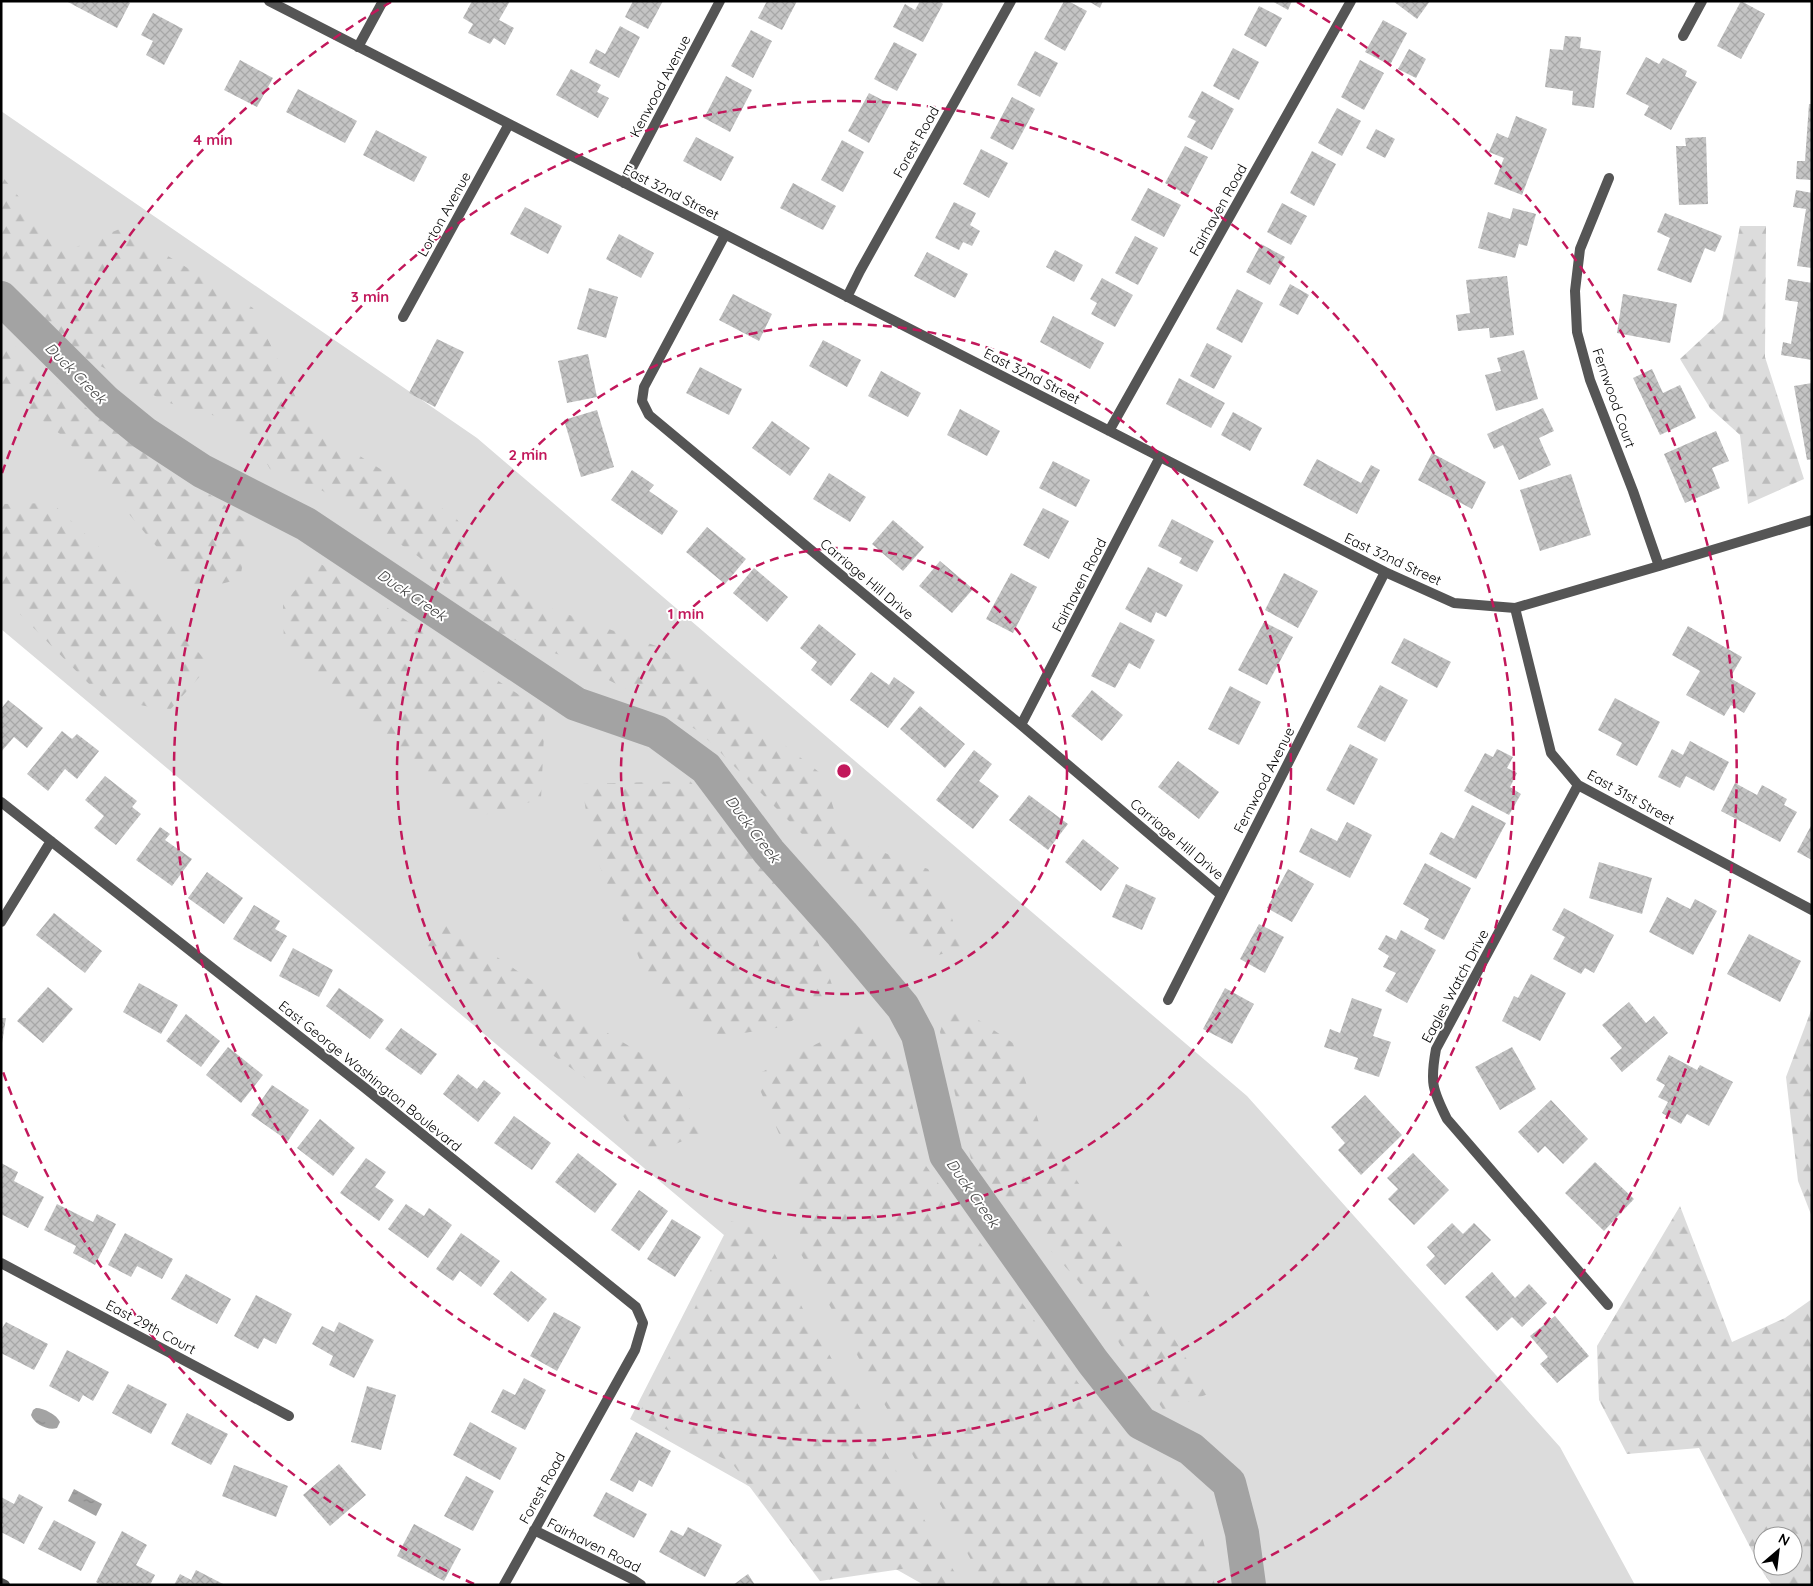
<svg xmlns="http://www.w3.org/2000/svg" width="1813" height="1586" font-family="Quicksand,sans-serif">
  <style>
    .green { fill: #dcdcdc }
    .forest { fill: url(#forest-firs); fill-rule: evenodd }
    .water { fill: url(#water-ripples) }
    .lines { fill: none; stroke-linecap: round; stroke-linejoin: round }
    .river { stroke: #a3a3a3; stroke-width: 34 }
    .building { fill: url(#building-cross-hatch) }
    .street { stroke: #555; stroke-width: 10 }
    .ring { fill: none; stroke: #c2185b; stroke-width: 2.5; stroke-dasharray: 9 6 }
    .labels { text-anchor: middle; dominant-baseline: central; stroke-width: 4; stroke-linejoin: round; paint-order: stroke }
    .street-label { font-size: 14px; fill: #000; stroke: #fff }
    .water-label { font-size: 15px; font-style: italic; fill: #444; stroke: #fff }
    .centre { fill: #c2185b; stroke: #fff; stroke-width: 2.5 }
    .ring-label { font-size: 15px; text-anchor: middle; font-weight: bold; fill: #c2185b; stroke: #fff; stroke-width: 4; stroke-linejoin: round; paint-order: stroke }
  </style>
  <defs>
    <pattern id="forest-firs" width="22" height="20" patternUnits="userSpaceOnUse" patternTransform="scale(1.25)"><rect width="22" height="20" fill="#dcdcdc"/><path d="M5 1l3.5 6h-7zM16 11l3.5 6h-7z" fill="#bbb"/></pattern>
    <pattern id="water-ripples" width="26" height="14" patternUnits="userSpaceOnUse" patternTransform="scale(1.25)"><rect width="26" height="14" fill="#a3a3a3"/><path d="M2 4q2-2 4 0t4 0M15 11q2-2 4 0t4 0" fill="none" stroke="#8b8b8b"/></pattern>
    <pattern id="building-cross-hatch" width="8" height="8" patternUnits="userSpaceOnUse" patternTransform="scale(1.25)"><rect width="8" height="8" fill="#c4c4c4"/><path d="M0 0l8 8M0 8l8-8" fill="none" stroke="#a7a7a7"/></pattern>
  </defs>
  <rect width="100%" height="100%" fill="#fff"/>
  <path class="green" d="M1 111 477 438 1247 1096 1560 1447 1635 1585H924L630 1419 724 1235 1 629Z"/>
  <path class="forest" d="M1 175 64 252 122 228 253 308 308 423 454 516 522 598 659 647 824 776 842 837 928 869 948 906 962 949 926 958 700 732 628 690 560 655 489 631 419 557 323 491 270 469 244 424 166 402 53 340 33 286 1 262Z
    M1740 226H1766L1765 357 1804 479 1748 504 1740 435 1710 408 1680 359 1722 320Z
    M1 334 79 403 250 523 240 579 194 591 64 437 1 389Z
    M52 503 123 569 210 665 169 711 102 697 1 595V504Z
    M318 562 545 712 541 799 473 818 284 647 283 605Z
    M690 781 812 924 835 994 782 1027 713 1038 646 974 591 846 582 784Z
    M448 923 601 1029 670 1071 702 1133 649 1155 609 1095 482 1005 423 944Z
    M950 1001 1013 1043 1041 1129 1121 1244 1162 1319 1208 1394 1164 1411 1079 1282 972 1163 940 1032Z
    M1812 1008V1217L1798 1181 1786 1077Z
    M865 1019 905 1069 924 1163 1105 1421 1193 1503 1215 1585H985L801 1254 797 1175 754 1076Z
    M1680 1206 1732 1342 1785 1318 1812 1299V1585H1772L1764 1574 1699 1448 1627 1454 1599 1400 1597 1346ZM1763 1536H1793V1566H1763Z
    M731 1221 763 1231 803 1309 962 1585H926L922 1566 820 1581 732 1463 638 1415 694 1310Z"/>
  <path class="water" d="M36 1408C44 1408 57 1415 60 1422L57 1428C48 1431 34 1424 31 1415L33 1410Z
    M74 1489 102 1504 96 1516 68 1501Z"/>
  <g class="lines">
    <path class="river" d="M1 298 106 402 144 433 202 471 306 524 576 704 657 732 706 768 769 852 842 934 903 1007 918 1035 946 1155 1093 1362 1141 1423 1191 1449 1229 1483 1242 1533 1249 1585"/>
  </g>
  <path class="building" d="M66 1H127L130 3 117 28Z
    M472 1H510L499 20 514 28 505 45 494 38 490 44 468 33 473 24 463 18Z
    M633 1H663L648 29 625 17Z
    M767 1H797L782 30 758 18Z
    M920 1H939L943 4 923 42 893 27 905 4 915 10Z
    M1064 1H1068L1087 11 1065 51 1044 39Z
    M1088 1H1103L1100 8Z
    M1272 1H1292L1288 10Z
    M1393 1H1430L1417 19Z
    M1741 1 1765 14 1741 59 1717 46Z
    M1259 6 1282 18 1266 47 1244 35Z
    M153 13 183 29 164 65 146 55 153 41 141 35Z
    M1383 20 1407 33 1390 65 1365 52Z
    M620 26 640 37 619 78 589 63 596 49 605 54Z
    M751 30 772 41 753 78 731 66Z
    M1565 36 1581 37 1580 48 1601 51 1594 108 1572 105 1573 91 1545 87 1550 49 1563 50Z
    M894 42 917 54 897 91 874 79Z
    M1233 48 1259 62 1239 100 1213 86Z
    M1409 49 1426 59 1416 78 1398 69Z
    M1035 51 1058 63 1040 97 1017 85Z
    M1646 57 1659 64 1663 58 1687 71 1685 76 1697 82 1671 130 1644 115 1649 106 1626 94Z
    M240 60 273 78 257 107 224 90Z
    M1360 60 1384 73 1364 110 1341 97Z
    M571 69 601 85 597 92 609 98 598 118 556 95Z
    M726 76 752 90 730 132 704 118Z
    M298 89 357 121 345 143 286 112Z
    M1202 91 1234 109 1212 150 1187 137 1196 121 1188 117Z
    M869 93 890 104 869 143 848 131Z
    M1012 97 1035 109 1013 150 990 138Z
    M1809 104H1812V180L1796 179 1797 161H1805Z
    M1337 108 1361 121 1342 156 1318 143Z
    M1516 116 1547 129 1522 195 1494 184 1504 158 1489 152 1497 133 1508 138Z
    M1376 129 1395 139 1385 158 1366 148Z
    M376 130 427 157 414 182 363 155Z
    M696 137 734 157 721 181 683 161Z
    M1706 137 1708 204 1679 205 1676 146H1686L1685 138Z
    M842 140 864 152 843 192 821 180Z
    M1185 146 1208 157 1188 195 1165 183Z
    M981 149 1008 163 989 198 963 184Z
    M1312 151 1336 164 1314 206 1290 193Z
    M793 183 836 206 823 230 780 208Z
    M1148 188 1181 205 1164 237 1131 220Z
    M1796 190 1812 193V268L1797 266 1806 209 1793 207Z
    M954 202 976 213 970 225 980 231 972 246 963 242 959 250 935 238Z
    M1282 203 1307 216 1291 245 1267 232Z
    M525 207 562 226 548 254 510 234Z
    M1513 208 1536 214 1527 246 1519 244 1515 258 1478 248 1488 212 1510 219Z
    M1665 213 1722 236 1715 252 1705 248 1691 283 1657 270 1670 238 1657 232Z
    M619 234 654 253 641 278 606 259Z
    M1135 236 1158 248 1138 285 1115 273Z
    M1261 244 1285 257 1270 285 1246 272Z
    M1055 250 1083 265 1074 282 1046 267Z
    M927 252 968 274 955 298 914 276Z
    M1507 276 1514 335 1490 338 1489 328 1458 331 1456 315 1470 313 1466 280Z
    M1102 278 1133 295 1115 327 1091 314 1097 303 1090 299Z
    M1788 279 1812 283V360L1781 355 1783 342 1791 344 1798 302 1785 300Z
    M1290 284 1309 295 1298 315 1279 305Z
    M589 288 618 297 606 338 577 329Z
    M1237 289 1263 303 1242 343 1216 329Z
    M733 294 772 314 759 341 719 320Z
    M1623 294 1677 304 1670 343 1617 333Z
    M1053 316 1104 343 1090 369 1040 342Z
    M437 339 464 352 435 407 409 393Z
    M823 340 861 360 847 387 809 366Z
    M1207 343 1232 356 1214 389 1190 376Z
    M1524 350 1538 399 1496 411 1485 375 1501 371 1497 358Z
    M588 354 597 397 567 403 558 361Z
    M700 367 742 389 729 415 686 393Z
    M1652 369 1663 393 1680 385 1696 418 1660 435 1633 378Z
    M881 371 921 393 908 417 868 396Z
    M1179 378 1225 403 1211 428 1166 404Z
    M1812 383V459L1807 460 1794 386Z
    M1543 408 1554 431 1539 438 1551 465 1519 480 1503 445 1494 449 1487 434Z
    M960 409 1000 431 987 456 947 435Z
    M597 410 614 467 581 477 564 420Z
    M1233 412 1262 428 1250 451 1221 435Z
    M772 421 810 448 790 476 752 448Z
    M1716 431 1729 461 1712 468 1720 488 1685 503 1664 454Z
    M1432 453 1486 482 1472 509 1418 480Z
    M1317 459 1361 483 1371 465 1380 470 1357 514 1303 485Z
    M1053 461 1090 480 1076 507 1039 488Z
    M632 470 654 485 649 491 678 511 662 535 611 500Z
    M829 473 866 497 850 522 813 499Z
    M1571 474 1591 535 1540 551 1520 490Z
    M1043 508 1069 521 1049 559 1023 545Z
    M1172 519 1214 541 1197 572 1179 563 1182 558 1158 546Z
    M893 520 924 547 903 571 872 544Z
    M707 527 746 559 725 584 686 552Z
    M940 561 973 589 952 613 919 586Z
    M1148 567 1183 585 1166 617 1156 612 1151 623 1125 609Z
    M754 568 788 597 767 622 733 593Z
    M1011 573 1037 587 1013 633 986 619Z
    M1284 573 1318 591 1298 628 1265 610Z
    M1120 622 1155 640 1140 669 1129 663 1115 688 1091 676Z
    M1264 622 1293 637 1267 685 1238 670Z
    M819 624 856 654 831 686 811 670 817 662 800 648Z
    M1688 626 1742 657 1730 678 1756 693 1744 713 1731 705 1724 716 1686 695 1700 671 1672 655Z
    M1404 638 1451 662 1437 688 1391 663Z
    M871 672 889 685 894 677 915 692 888 728 850 700Z
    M1380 685 1408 700 1385 742 1357 727Z
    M1230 686 1261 702 1239 745 1208 729Z
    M1092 690 1123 715 1102 741 1071 716Z
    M1615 698 1660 722 1637 766 1616 755 1622 743 1598 730Z
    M8 700 43 728 27 748 14 737 1 752V709Z
    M920 706 965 744 945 768 900 729Z
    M62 731 72 739 77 734 99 751 77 779 65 769 48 791 27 774Z
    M1690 741 1729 762 1714 791 1686 776 1680 788 1658 777 1672 749 1683 755Z
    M1350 744 1378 759 1354 805 1326 790Z
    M1497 749 1513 757 1507 768 1517 773 1510 787 1521 794 1509 815 1464 791 1485 753 1493 757Z
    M974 750 992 764 979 781 999 796 973 829 936 800Z
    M1178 761 1219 792 1199 819 1158 787Z
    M105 776 137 801 132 807 141 814 116 845 94 828 104 816 85 800Z
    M1735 783 1757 795 1762 785 1787 799 1784 805 1797 812 1780 842 1721 811Z
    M1029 795 1068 824 1048 850 1009 820Z
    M1472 805 1506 823 1476 879 1429 854 1441 832 1454 839Z
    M1347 822 1372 835 1350 878 1299 852 1311 828 1337 841Z
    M1812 824V860L1797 852Z
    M160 827 170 834 165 840 192 859 172 886 136 860Z
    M1083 839 1119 868 1101 891 1065 862Z
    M1599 862 1652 878 1642 914 1589 898Z
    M1425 863 1471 888 1444 940 1424 929 1429 919 1403 904Z
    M1288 869 1314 884 1292 922 1267 908Z
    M207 872 243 898 224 924 188 898Z
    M1126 884 1156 898 1142 930 1112 917Z
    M1667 897 1690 909 1695 899 1717 911 1693 955 1649 932Z
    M254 905 280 921 275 929 287 936 271 962 233 939Z
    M1564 908 1614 935 1594 973 1585 968 1581 974 1553 959 1565 937 1552 930Z
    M54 913 102 951 85 973 36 935Z
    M1259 924 1284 937 1265 973 1240 959Z
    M1401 930 1436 950 1407 1003 1385 991 1396 973 1383 967 1389 956 1378 949 1386 935 1396 940Z
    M1749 934 1801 961 1780 1002 1727 974Z
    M293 948 333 970 319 997 279 976Z
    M1531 974 1566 993 1540 1041 1502 1021 1514 996 1518 998Z
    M139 983 178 1005 161 1034 123 1012Z
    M48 987 73 1009 43 1043 17 1021Z
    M339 988 384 1020 370 1039 326 1006Z
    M1225 988 1254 1004 1232 1044 1203 1029Z
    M1352 998 1382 1009 1373 1036 1391 1042 1379 1077 1354 1069 1358 1058 1324 1047 1330 1029 1340 1033Z
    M1629 1002 1646 1023 1654 1016 1668 1033 1622 1072 1610 1058 1622 1048 1602 1025Z
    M186 1014 220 1041 201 1067 166 1041Z
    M1 1018H6L2 1043H1Z
    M401 1028 437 1054 421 1075 385 1049Z
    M228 1047 263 1075 241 1103 206 1075Z
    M1512 1047 1536 1089 1500 1110 1475 1067Z
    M1669 1055 1697 1070 1700 1065 1733 1082 1709 1126 1687 1114 1681 1124 1662 1113 1668 1102 1658 1097 1665 1085 1656 1080Z
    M458 1074 477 1089 484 1080 501 1093 478 1122 443 1094Z
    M272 1085 309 1110 288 1141 251 1115Z
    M1365 1095 1402 1135 1361 1175 1338 1150 1345 1143 1331 1127Z
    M1551 1100 1588 1139 1563 1164 1545 1146 1538 1153 1518 1132Z
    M514 1116 551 1143 532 1170 494 1143Z
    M320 1119 355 1148 333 1176 297 1148Z
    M578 1153 617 1184 595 1213 555 1182Z
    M1413 1153 1449 1190 1414 1225 1388 1199 1398 1189 1387 1178Z
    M366 1158 386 1172 375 1187 394 1200 379 1221 340 1193Z
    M1595 1162 1634 1199 1604 1231 1565 1193Z
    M1 1163 18 1172 14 1181 44 1197 28 1228 1 1214Z
    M639 1190 668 1211 639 1251 611 1230Z
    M57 1204 93 1222 97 1214 116 1224 95 1265 73 1253 76 1246 44 1230Z
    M406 1204 424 1216 429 1208 452 1225 428 1258 388 1229Z
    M672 1219 701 1237 675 1277 647 1259Z
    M1452 1223 1463 1234 1474 1223 1491 1240 1445 1285 1426 1265 1435 1256 1427 1247Z
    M125 1233 173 1259 162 1279 137 1266 131 1277 108 1265Z
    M461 1233 500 1261 481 1287 460 1271 453 1281 436 1269Z
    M511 1271 547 1299 528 1322 493 1294Z
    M1492 1272 1515 1298 1529 1284 1547 1303 1522 1327 1512 1317 1497 1331 1465 1297Z
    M186 1274 231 1299 217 1324 171 1299Z
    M256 1295 292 1314 276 1344 264 1338 258 1349 234 1336Z
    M554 1312 581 1327 557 1371 530 1356Z
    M1555 1316 1589 1356 1557 1383 1540 1364 1548 1357 1530 1336Z
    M6 1322 48 1344 34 1370 1 1353V1330Z
    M339 1322 374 1340 354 1378 329 1365 333 1356 312 1344 322 1326 334 1332Z
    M67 1350 109 1372 93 1401 83 1395 79 1402 49 1386Z
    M524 1378 546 1390 525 1430 491 1412 503 1389 515 1395Z
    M128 1384 167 1404 151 1434 112 1413Z
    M367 1386 396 1395 381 1450 351 1442Z
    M187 1413 228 1434 211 1465 171 1444Z
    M470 1422 517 1448 500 1480 453 1455Z
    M636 1432 671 1451 652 1487 639 1480 633 1492 610 1480Z
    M339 1464 366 1495 330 1526 303 1495Z
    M234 1465 288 1486 276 1517 222 1496Z
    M466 1476 494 1491 473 1531 444 1516Z
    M606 1492 647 1514 634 1538 593 1516Z
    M19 1494 43 1507 24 1544 1 1532 3 1524 1 1523V1497L14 1504Z
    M54 1520 96 1542 81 1571 38 1549Z
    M414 1524 461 1549 444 1581 397 1556Z
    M688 1527 722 1545 705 1577 659 1552 671 1530 683 1536Z
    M122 1531 147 1545 136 1565 155 1575 150 1585H101L96 1582Z
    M196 1570 225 1585H174L180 1574 191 1580Z
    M748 1574 755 1585H733Z"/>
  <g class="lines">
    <path class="street" d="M269 1 1385 572 1454 603 1515 608 1659 566 1812 520
      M1683 36 1702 1
      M358 47 383 1
      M1609 178 1580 249 1575 291 1577 332 1590 380 1633 491 1659 566
      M624 183 720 1
      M725 235 644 387 642 401 649 415 1021 725 1221 895
      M847 297 860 271 1011 1
      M403 317 509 124
      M1109 431 1351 1
      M1515 608 1551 753 1578 785 1812 910
      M1021 725 1160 457
      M1578 785 1436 1049C1430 1082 1432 1089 1447 1119L1608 1305
      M1 802 365 1088 636 1307 643 1323 635 1350 504 1585
      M1 922 51 841
      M1168 1000 1385 572
      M1 1263 289 1416
      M534 1530 632 1579 641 1585
      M1 1583 5 1585"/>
  </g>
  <g class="ring">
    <circle cx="844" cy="771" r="223"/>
    <circle cx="844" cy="771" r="447"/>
    <circle cx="844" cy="771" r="670"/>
    <path d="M474 1584A893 893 0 0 1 2 1069M2 473A893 893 0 0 1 391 2M1297 2A893 893 0 0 1 1214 1584"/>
  </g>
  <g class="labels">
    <g class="street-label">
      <text transform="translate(660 86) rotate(-62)">Kenwood Avenue</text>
      <text transform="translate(916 142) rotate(-61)">Forest Road</text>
      <text transform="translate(671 192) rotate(27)">East 32nd Street</text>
      <text transform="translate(1218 210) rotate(-61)">Fairhaven Road</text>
      <text transform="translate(444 214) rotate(-61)">Lorton Avenue</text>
      <text transform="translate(1032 376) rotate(27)">East 32nd Street</text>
      <text transform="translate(1614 398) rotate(71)">Fernwood Court</text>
      <text transform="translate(1393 559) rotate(25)">East 32nd Street</text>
      <text transform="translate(867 579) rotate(40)">Carriage Hill Drive</text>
      <text transform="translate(1079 585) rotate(-63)">Fairhaven Road</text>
      <text transform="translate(1264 780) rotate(-63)">Fernwood Avenue</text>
      <text transform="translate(1631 797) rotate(29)">East 31st Street</text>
      <text transform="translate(1177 839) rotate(40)">Carriage Hill Drive</text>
      <text transform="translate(1455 986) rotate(-62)">Eagles Watch Drive</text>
      <text transform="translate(370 1076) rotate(39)">East George Washington Boulevard</text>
      <text transform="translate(151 1327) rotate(28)">East 29th Court</text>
      <text transform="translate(542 1488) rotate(-61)">Forest Road</text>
      <text transform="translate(594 1545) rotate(27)">Fairhaven Road</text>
    </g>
    <g class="water-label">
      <text transform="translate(76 373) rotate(45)">Duck Creek</text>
      <text transform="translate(412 595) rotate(34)">Duck Creek</text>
      <text transform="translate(753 829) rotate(53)">Duck Creek</text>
      <text transform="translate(973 1193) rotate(55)">Duck Creek</text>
    </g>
  </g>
  <circle cx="844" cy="771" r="8" class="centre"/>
  <g class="ring-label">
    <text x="213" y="145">4 min</text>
    <text x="370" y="302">3 min</text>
    <text x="528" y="460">2 min</text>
    <text x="686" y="619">1 min</text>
  </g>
  <rect width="1813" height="1586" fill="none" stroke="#000000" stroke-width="5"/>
  <g transform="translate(1778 1551) rotate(28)"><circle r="24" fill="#ffffff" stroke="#999999"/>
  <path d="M0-4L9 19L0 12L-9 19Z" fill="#000000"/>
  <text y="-8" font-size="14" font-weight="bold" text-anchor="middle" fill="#000000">N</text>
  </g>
</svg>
